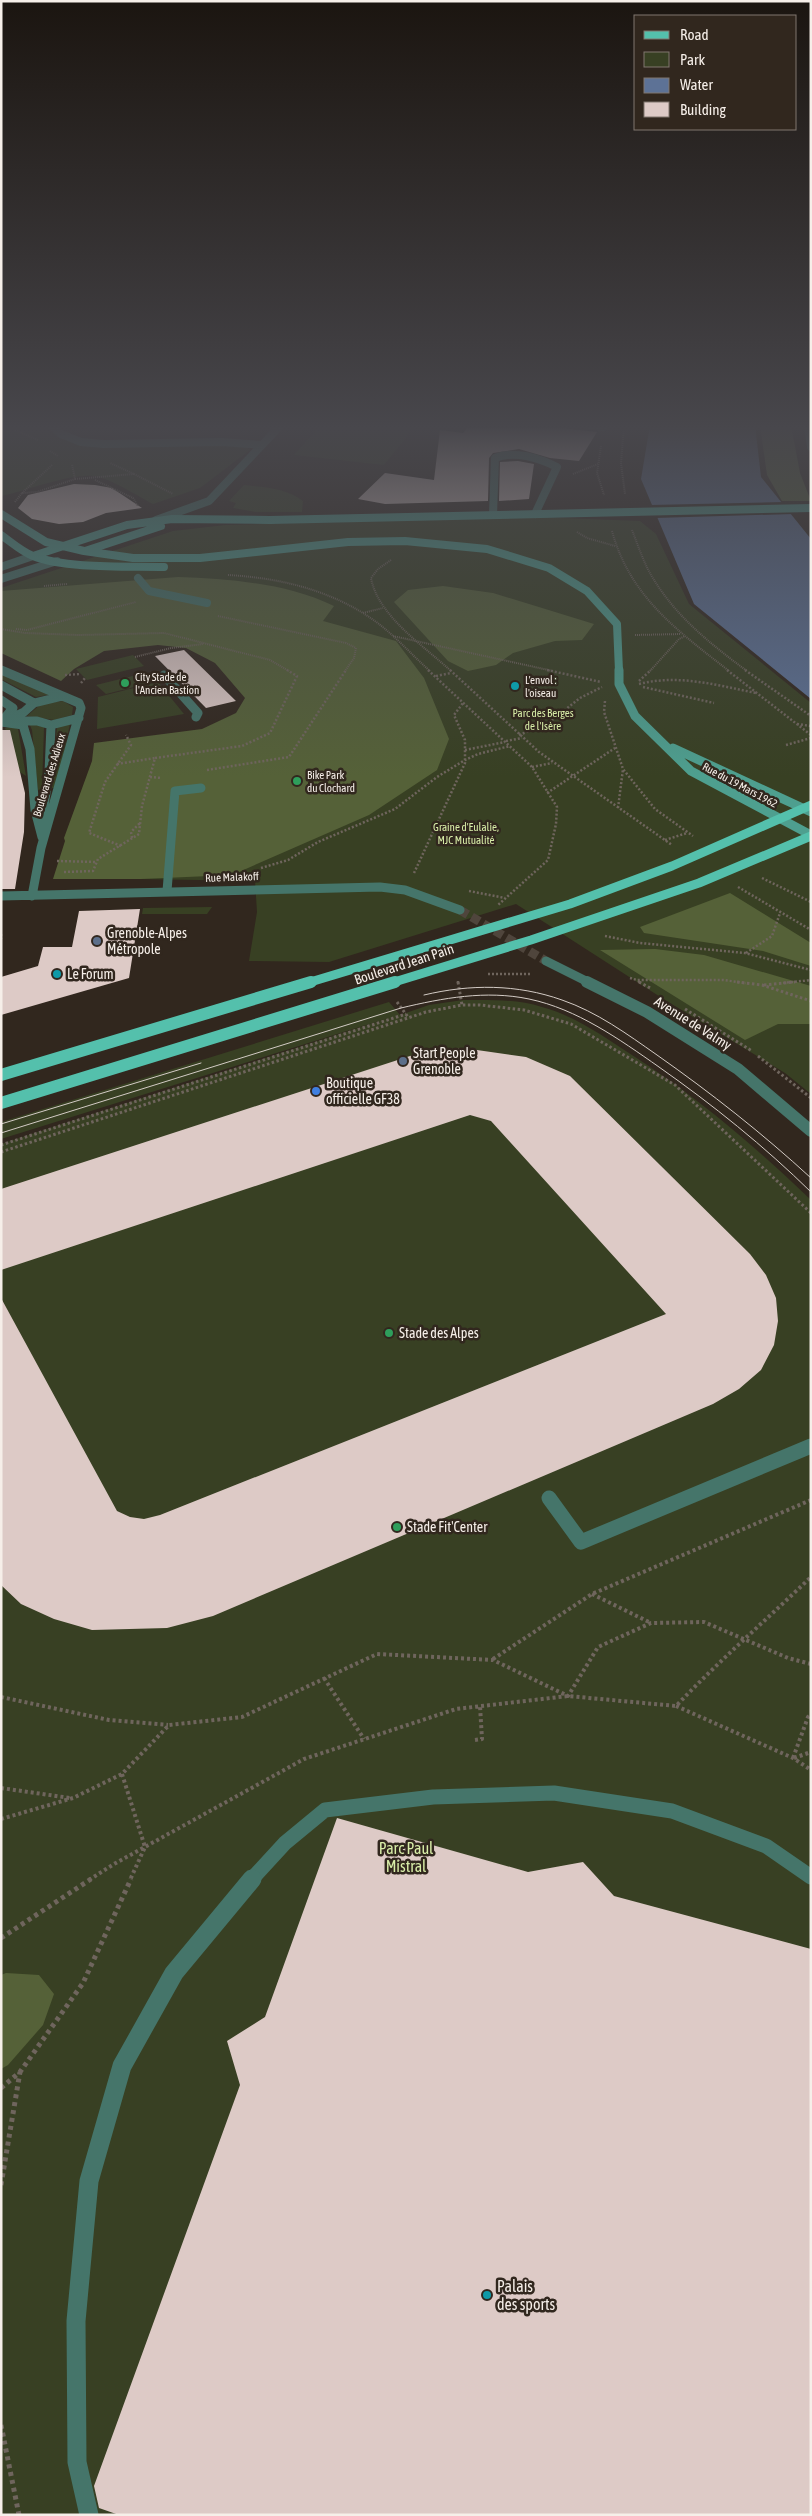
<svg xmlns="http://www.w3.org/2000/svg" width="812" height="2516" font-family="'Asap Condensed',sans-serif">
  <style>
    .green { fill: #384023 }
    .forest { fill: #556138 }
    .water { fill: #5d7296 }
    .pier { fill: #31271e }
    .building { fill: #ddcac6 }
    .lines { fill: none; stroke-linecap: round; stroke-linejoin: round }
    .street-tunnel { stroke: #4f453c; stroke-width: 9; stroke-dasharray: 9 4.5; stroke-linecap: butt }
    .path-far4 { stroke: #6f655d; stroke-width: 2; stroke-dasharray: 1 1; stroke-linecap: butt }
    .path-far3 { stroke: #6f655d; stroke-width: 2.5; stroke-dasharray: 2 2; stroke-linecap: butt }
    .path-far2 { stroke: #6f655d; stroke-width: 3; stroke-dasharray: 2.5 2.5; stroke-linecap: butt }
    .path-far1 { stroke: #6f655d; stroke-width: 4; stroke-dasharray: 3 3; stroke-linecap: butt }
    .path { stroke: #6f655d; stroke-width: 5; stroke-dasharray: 4 4; stroke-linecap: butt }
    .lane-far3 { stroke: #45756a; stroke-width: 8 }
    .lane-far2 { stroke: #45756a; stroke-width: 9 }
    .lane-far1 { stroke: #45756a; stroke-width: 15 }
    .lane { stroke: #45756a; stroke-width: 19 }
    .street-far2 { stroke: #45756a; stroke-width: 8 }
    .street-far1 { stroke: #45756a; stroke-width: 9 }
    .street { stroke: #45756a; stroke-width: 12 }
    .secondary-far1 { stroke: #4e9f8f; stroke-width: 8 }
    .secondary { stroke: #4e9f8f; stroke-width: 9 }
    .primary-far1 { stroke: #54c0ac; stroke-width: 9 }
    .primary { stroke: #54c0ac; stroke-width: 12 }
    .tram { stroke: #d3cbc5; stroke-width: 1 }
    .leisure-dot { fill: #2e9e5b; stroke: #31271e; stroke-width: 2 }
    .culture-dot { fill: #0f9aa8; stroke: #31271e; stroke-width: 2 }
    .service-dot { fill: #5c6f8a; stroke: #31271e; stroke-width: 2 }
    .shop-dot { fill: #3f7fe0; stroke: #31271e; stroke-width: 2 }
    .labels { text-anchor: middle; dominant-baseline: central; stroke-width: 5; stroke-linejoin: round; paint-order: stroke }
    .far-poi-label { font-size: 11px; fill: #f6efe9; stroke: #31271e; text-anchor: start }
    .far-park-label { font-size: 11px; fill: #d8eda8; stroke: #31271e }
    .far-street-label { font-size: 11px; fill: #f6efe9; stroke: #31271e }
    .poi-label { font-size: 14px; fill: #f6efe9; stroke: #31271e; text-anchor: start }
    .street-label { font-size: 14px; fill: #f6efe9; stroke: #31271e }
    .near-park-label { font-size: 16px; fill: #d8eda8; stroke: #31271e }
    .near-poi-label { font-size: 16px; fill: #f6efe9; stroke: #31271e; text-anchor: start }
  </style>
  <rect width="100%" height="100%" fill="#31271e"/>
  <path class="green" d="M1 425H44L66 440 247 447 250 450 200 488 153 504C137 496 111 478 93 476 68 474 29 490 2 496Z
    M321 425H416L384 465 294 455Z
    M244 485C265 487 286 488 303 501L302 512H256L233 508 236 503 229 501Z
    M535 517 640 521 656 534 689 604 811 703V1094L785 1073 665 1000 516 904 329 962 249 961 257 912 255 881 141 879 373 645 1 614V588L173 531 225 525Z
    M133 655 144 666 87 680 76 669Z
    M1 673 53 694 36 697 1 679Z
    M145 673 154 682 106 694 96 685Z
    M158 682 184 714 97 729 98 697Z
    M63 701 73 707 72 715 54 720 27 716 41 704Z
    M29 723 44 727 42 789 38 790 32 730Z
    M70 724 56 788H51L57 727Z
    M12 727 18 729 26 776 20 772 5 728Z
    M212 907 207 914H142L143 908Z
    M463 1000C490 1000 516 999 542 1007 575 1016 603 1036 632 1055 697 1097 755 1146 811 1200V2515H1V1144L395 1016 1 1139V1122L389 1002 400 1015 429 1005Z"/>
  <path class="forest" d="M760 425H791L800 473 811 501H782L767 475Z
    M178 577C230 579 286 583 334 606L323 621 396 641 424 678 449 739 437 770 369 815 232 875 141 879H53L65 841 64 838 92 761 94 743 202 729 236 713 245 698 215 663 186 648 158 645 104 651 74 669 61 681 1 653V591Z
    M443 586 493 593 594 624 582 640 555 641 513 653 496 665 468 671 448 661 394 602 408 590Z
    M730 893 811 943V966L763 951 644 933 640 927Z
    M655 949 704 955 811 986V1024H778L745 1040 600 950Z
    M6 1973 39 1975 54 1994 43 2025 8 2065 1 2069V1975Z"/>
  <path class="water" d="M650 425H755L761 477 811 539V699L694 604 641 479Z"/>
  <path class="pier" d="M784 502 794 514 655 518 650 505Z"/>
  <path class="building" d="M470 425H536L597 432 579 461 550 458 519 449 493 453 489 458 488 501 385 504 358 499 385 473 434 480 440 430 463 433Z
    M518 461 534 464 529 499 499 501 500 462Z
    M74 484 95 485 112 488 142 508 106 513 83 522 59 524 32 519 18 508 28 495Z
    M184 650 236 701 206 708 155 656Z
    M1 730H10L25 793 24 832 15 889H1Z
    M140 909 129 978 1 1015V977L38 966 43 947H72L79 911Z
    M463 1048 526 1057 570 1076 750 1254 766 1275 776 1298 778 1321 774 1345 761 1370 739 1389 713 1404 213 1616 167 1628 92 1630 54 1619 21 1604 1 1585V1298L117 1511 130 1517 144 1519 160 1515 666 1314 491 1121 470 1115 1 1270V1189L410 1056 436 1051Z
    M337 1818 528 1872 583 1862 614 1896 811 1949V2515H119L99 2508 94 2486 240 2085 227 2041 265 2017Z"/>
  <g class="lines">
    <path class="street-tunnel" d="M460 910 546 961"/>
    <path class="path-far4" d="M4 425 38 440
      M624 425 621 463 625 494
      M601 446 597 473 604 495
      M50 451 58 456
      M134 474 173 494
      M573 474 598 464
      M75 479 134 474 110 463
      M95 480 133 498 138 506
      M22 493 52 465
      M15 502 22 493 37 492 75 479 72 464
      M632 530C639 548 645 567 656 583 679 619 713 646 747 671
      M612 531C630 597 678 631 729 671
      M577 532 587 538 615 546
      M391 560 378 569 371 578C378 616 424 646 451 671
      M228 575C282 578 335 591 379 624 397 638 413 656 430 671
      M44 586 67 584
      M363 613 383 608
      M218 616 346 643 356 648 354 658 345 671
      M1 629 25 633 78 635 164 633 270 660 289 671
      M16 629 27 630 136 602
      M635 635 681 634
      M393 636 553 671
      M135 657 171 648 203 644
      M650 671 679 639 685 636"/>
    <path class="path-far3" d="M428 670 532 767 557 807 556 824 548 860 498 905
      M450 670 539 752 672 845
      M547 670 601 682
      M727 670 811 735
      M745 670 811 716
      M65 675 81 674
      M436 676 451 673
      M639 681 651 670
      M81 683 85 678
      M639 684C679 674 716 685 756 693
      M643 687 714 703
      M605 701 604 712 623 769 655 809 693 836
      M797 724 811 726
      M519 735 547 724 580 698 602 687
      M506 741 522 738
      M786 745 811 738
      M465 750 505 742
      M117 764 155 758
      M532 767 552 763
      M207 770 289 757 346 670
      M150 777 162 778
      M547 793 615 748
      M618 808 623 769
      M132 838 131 832 140 823
      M665 840 687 833
      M121 846 89 833 105 782 131 745 126 735
      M57 861 97 862
      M261 868 288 860 318 842 395 809 437 777 465 760 478 754 510 746
      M64 872 93 871 98 859 139 834 142 806 155 758 242 746 270 733 297 676 287 670
      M414 873 465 763V740L454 715 463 703
      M762 878 811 902
      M738 887 811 930
      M469 891 505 898
      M1 934V939
      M605 936 640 943 745 953 811 970
      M746 953 772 936 780 913
      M488 974H532
      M630 978 637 980H723L746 983
      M458 981V983
      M638 981 641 983
      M783 983 811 980"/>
    <path class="path-far2" d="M458 982 462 1005
      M639 982 652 989
      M737 982 762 985 811 1001
      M764 985 795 982
      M397 1002 408 1017
      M685 1009 752 1051
      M758 1056 811 1098
      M1 1145 406 1014
      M1 1152 426 1012 462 1005H480L524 1010 571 1024 675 1085 811 1213"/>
    <path class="path-far1" d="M592 1594 651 1623
      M493 1659 592 1594 811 1500
      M324 1678 364 1739
      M1 1697 109 1720 168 1725
      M676 1706 793 1758 811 1770
      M475 1740 482 1739 480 1706
      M793 1758 808 1717 811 1715
      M794 1758 811 1752
      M122 1774 145 1847 130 1880
      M1 1788 70 1798
      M1 1819 73 1798 122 1774 169 1725 242 1717 377 1654 493 1660 568 1696 598 1647 651 1623 704 1622 788 1658 811 1664
      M89 1880 114 1864 304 1759 456 1709 568 1696 676 1706C719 1661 766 1620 811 1577"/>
    <path class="path" d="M1 1938 91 1879
      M1 2088 20 2072 83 1983 131 1879
      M1 2185 20 2072
      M1 2425 19 2515"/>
    <path class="lane-far3" d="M493 515 495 458C514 450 539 458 557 467L535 514
      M138 578 149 591 207 603"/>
    <path class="lane-far2" d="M164 675 198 713 196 717
      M167 891 175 791 201 788"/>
    <path class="lane-far1" d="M549 1498 581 1542 811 1446
      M251 1880 285 1843 325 1810 433 1797 554 1793 672 1811 766 1846 811 1877"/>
    <path class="lane" d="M89 2515 77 2462 76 2321 89 2181 122 2066 174 1973 252 1879"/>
    <path class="street-far2" d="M51 425 61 434 81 442 104 444 221 442 262 445
      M588 425 603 427
      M808 425 811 447
      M156 520 209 501 281 425
      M1 567 33 556
      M1 579 57 561
      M1 670 4 671"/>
    <path class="street-far1" d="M1 670 79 703 81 708 41 848 32 896
      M1 685 34 703
      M1 700 13 708 3 720
      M11 718 24 712 34 703 63 696
      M16 721H37L51 725 79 718
      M1 722 23 725 30 749 35 810 42 837
      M42 819 49 773 51 725
      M1 896 380 887 405 890 460 910
      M546 961 590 983"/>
    <path class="street" d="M587 982 647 1012 738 1069 811 1131"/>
    <path class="secondary-far1" d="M1 514 46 542 84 551 133 558H200L348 542 405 541 487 549 549 568 587 591 617 624 619 671
      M1 535C11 542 22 552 33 556 66 569 128 566 164 567
      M85 551 161 526
      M33 556 127 525 172 519 270 520 811 508"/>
    <path class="secondary" d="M619 670V684L635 716 691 771 811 835
      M673 748 811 812"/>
    <path class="primary-far1" d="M307 983 570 904 672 866 811 805
      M391 983 531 940 699 883 811 836"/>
    <path class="primary" d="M1 1075 311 982
      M1 1103 395 982"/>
    <path class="tram" d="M424 995C470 984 517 984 562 1000 597 1012 627 1034 657 1055 711 1093 762 1133 811 1178
      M1 1124 201 1063
      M1 1133 401 1008C443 998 486 990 529 999 577 1009 619 1039 659 1067 713 1105 764 1146 811 1192"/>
  </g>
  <linearGradient id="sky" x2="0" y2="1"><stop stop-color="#1b1510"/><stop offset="0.55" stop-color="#48474c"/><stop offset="1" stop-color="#48474c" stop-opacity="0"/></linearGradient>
  <rect width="812" height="777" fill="url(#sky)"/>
  <g class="leisure-dot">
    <circle cx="125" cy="683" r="5"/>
    <circle cx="297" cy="781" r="5"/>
    <circle cx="389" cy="1333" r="5"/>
    <circle cx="397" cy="1527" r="5"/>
  </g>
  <g class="culture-dot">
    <circle cx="515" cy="686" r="5"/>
    <circle cx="57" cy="974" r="5"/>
    <circle cx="487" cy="2295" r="5"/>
  </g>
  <g class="service-dot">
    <circle cx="97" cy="941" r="5"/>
    <circle cx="403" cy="1061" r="5"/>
  </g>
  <circle class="shop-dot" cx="316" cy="1091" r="5"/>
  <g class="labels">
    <g class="far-poi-label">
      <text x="135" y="677">City Stade de<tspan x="135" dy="13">l'Ancien Bastion</tspan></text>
      <text x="525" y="680">L'envol :<tspan x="525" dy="13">l'oiseau</tspan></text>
      <text x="307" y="775">Bike Park<tspan x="307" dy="13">du Clochard</tspan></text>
    </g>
    <g class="far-park-label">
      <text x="543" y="713">Parc des Berges<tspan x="543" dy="13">de l'Isère</tspan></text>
      <text x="466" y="827">Graine d'Eulalie,<tspan x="466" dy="13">MJC Mutualité</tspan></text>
    </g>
    <g class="far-street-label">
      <text transform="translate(49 775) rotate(-73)">Boulevard des Adieux</text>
      <text transform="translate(740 785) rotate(28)">Rue du 19 Mars 1962</text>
      <text transform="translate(232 877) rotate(-2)">Rue Malakoff</text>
    </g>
    <g class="poi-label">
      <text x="107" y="933">Grenoble-Alpes<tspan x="107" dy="16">Métropole</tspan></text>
      <text x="67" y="974">Le Forum</text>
      <text x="413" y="1053">Start People<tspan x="413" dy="16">Grenoble</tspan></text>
      <text x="326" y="1083">Boutique<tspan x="326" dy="16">officielle GF38</tspan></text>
      <text x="399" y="1333">Stade des Alpes</text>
      <text x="407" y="1527">Stade Fit'Center</text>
    </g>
    <g class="street-label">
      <text transform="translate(404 964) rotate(-18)">Boulevard Jean Pain</text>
      <text transform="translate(693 1023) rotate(32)">Avenue de Valmy</text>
    </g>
    <g class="near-park-label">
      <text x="406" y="1848">Parc Paul<tspan x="406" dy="18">Mistral</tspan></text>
    </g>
    <g class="near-poi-label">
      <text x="497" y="2286">Palais<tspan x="497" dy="18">des sports</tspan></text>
    </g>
  </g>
  <rect width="812" height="2516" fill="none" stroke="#f6efe9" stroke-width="5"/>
  <rect x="634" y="15" width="162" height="115" fill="#31271e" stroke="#80776f"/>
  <rect x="644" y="31" width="25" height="8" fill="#54c0ac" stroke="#80776f"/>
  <text x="680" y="40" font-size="15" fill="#f6efe9">Road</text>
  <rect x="644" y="52" width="25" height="15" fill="#384023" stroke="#80776f"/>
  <text x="680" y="65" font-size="15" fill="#f6efe9">Park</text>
  <rect x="644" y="78" width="25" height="15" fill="#5d7296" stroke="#80776f"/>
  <text x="680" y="90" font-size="15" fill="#f6efe9">Water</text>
  <rect x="644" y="102" width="25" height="15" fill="#ddcac6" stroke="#80776f"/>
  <text x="680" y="115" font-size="15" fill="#f6efe9">Building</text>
</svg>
